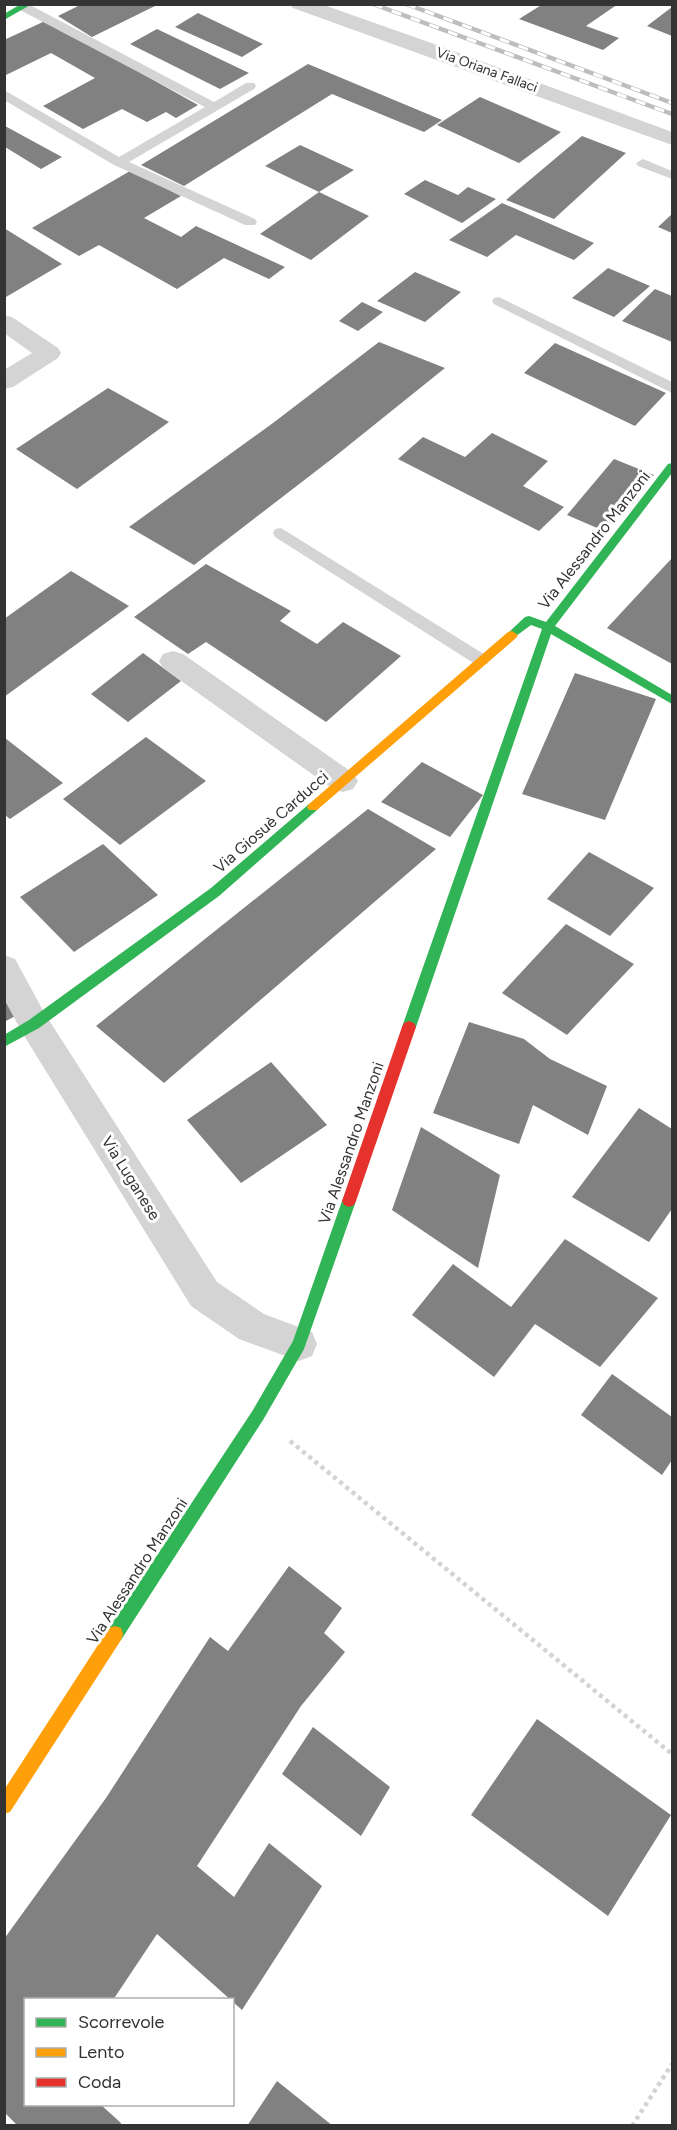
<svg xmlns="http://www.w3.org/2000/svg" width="677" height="2130" font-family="Figtree,sans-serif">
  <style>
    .building { fill: #818181 }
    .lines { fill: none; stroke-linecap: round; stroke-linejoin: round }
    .path { stroke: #d3d3d3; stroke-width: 4.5; stroke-dasharray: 4 4; stroke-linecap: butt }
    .lane { fill: #d4d4d4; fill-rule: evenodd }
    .street { fill: #d4d4d4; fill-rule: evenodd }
    .fast { fill: #30b455; fill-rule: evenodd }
    .slow { fill: #ff9f0a; fill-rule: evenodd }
    .jam { fill: #e5322d; fill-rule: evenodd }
    .rail-casing { stroke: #bdbdbd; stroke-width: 4.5 }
    .rail { stroke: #fff; stroke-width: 3; stroke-dasharray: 10; stroke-linecap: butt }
    .labels { text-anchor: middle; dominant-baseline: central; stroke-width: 6; stroke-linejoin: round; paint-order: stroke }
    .far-street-label { font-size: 14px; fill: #333; stroke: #fff }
    .street-label { font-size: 16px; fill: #333; stroke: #fff }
  </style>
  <rect width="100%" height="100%" fill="#fff"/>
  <path class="building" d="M82 4H159L92 37 58 16Z
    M543 4H618L586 26 619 38 603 50 519 19Z
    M672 7V36L647 26Z
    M198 13 263 44 242 57 175 27Z
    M45 21 80 39 198 105 176 118 166 112 147 122 122 109 83 129 43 106 95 78 51 53 4 76V40Z
    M157 29 249 73 220 89 130 44Z
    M308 64 442 120 424 132 332 94 184 186 141 165Z
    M480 97 561 132 519 163 437 125Z
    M5 126 62 157 41 169 5 147Z
    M582 136 626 153 554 219 506 200Z
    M300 145 354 170 319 192 265 166Z
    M130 171 181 196 144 218 181 237 196 226 285 267 269 279 224 258 177 289 99 245 79 256 32 228Z
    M425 180 458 195 468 187 496 199 462 223 404 194Z
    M319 192 369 216 311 260 260 234Z
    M502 203 594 243 574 260 516 235 487 257 449 240Z
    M672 214V233L658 227Z
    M4 228 62 264 6 297H4Z
    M608 268 650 286 614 317 572 298Z
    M415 272 461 292 425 322 377 301Z
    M655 289 672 296V342L622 321Z
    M362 302 383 312 358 331 339 321Z
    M379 342 445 368 333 458 194 565 129 527 273 423Z
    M555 343 666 393 635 426 524 373Z
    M108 388 169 422 77 489 16 449Z
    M492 433 548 461 523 486 564 507 539 531 398 459 423 437 465 457Z
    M614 459 654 475 604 531 567 515Z
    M672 558V664L607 628Z
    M206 564 291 611 280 621 317 644 343 622 401 656 326 722 206 642 188 654 134 617Z
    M71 571 129 606 4 697V619Z
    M143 653 181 681 128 722 91 694Z
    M575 673 656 699 605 820 522 794Z
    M146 737 206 781 120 845 63 799Z
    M5 738 63 783 10 819 5 815Z
    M422 762 483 795 450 837 381 802Z
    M368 809 436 849 164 1083 96 1026Z
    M103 844 158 895 74 952 20 897Z
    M589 852 654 888 610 936 547 899Z
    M566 924 634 964 567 1035 502 993Z
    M4 983 25 1011 4 1022Z
    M469 1022 524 1039 550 1059 607 1086 588 1135 533 1105 519 1144 433 1113Z
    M271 1062 327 1125 241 1183 187 1120Z
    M639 1108 672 1129V1209L649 1242 572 1197Z
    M421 1127 500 1175 478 1268 392 1210Z
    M565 1239 658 1298 600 1367 535 1324 494 1377 412 1315 453 1264 511 1307Z
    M612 1374 672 1417V1460L662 1475 581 1415Z
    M289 1566 342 1608 324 1633 345 1652 301 1706 197 1866 234 1897 269 1843 322 1886 242 2010 157 1934 113 2000H26V2104H100L121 2123 120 2126H18L4 2112V1939L106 1798 210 1637 228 1651Z
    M537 1719 671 1815 608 1916 471 1815Z
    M313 1727 390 1787 361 1836 282 1774Z
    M277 2081 333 2126H247Z"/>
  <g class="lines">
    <path class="path" d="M290 1441 672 1754
      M632 2126 672 2064"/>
    <path class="lane" d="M20 4H28L214 102 246 83H254L256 86 254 89 129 162 255 219 257 222 255 225H245L114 165 4 100V90L119 157 205 107 20 10Z
      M643 159 672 171V179L638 166 636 163Z
      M499 297 672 382V393L494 304 492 301 494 298Z
      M281 528 487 656 489 660 487 664H475L275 537 273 533 275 529Z"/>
    <path class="street" d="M290 4H321L437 45 672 132V145L293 8Z
      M4 315 12 317 58 348 61 353 58 358 13 387 4 389V370L32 353 4 333Z
      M173 651 183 654 353 773 358 781 353 789 343 792 333 789 163 668 159 661 163 654Z
      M4 955 15 959 45 1014 217 1282 264 1314 312 1332 317 1344 312 1356 299 1361 239 1339 191 1306 23 1034 4 999Z"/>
    <path class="fast" d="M21 4H32L4 20V14Z
      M672 463V473L555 626 672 695V704L551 634 416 1027 414 1031H404L402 1027 542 629 531 625 512 639 506 635 525 617 529 616 546 622 668 464Z
      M313 802 317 804 319 807 317 810 219 896 39 1028 4 1047V1035L29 1020 211 888 309 804Z
      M349 1195 354 1197 356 1201 304 1349 263 1420 121 1640 115 1642 109 1640 107 1634 109 1628 253 1410 293 1341 342 1201 344 1197Z"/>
    <path class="slow" d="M512 631 518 635 516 638 317 810H309L307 807 309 804 508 632Z
      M115 1626 121 1628 123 1634 121 1640 10 1812 4 1814V1790L109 1628Z"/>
    <path class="jam" d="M409 1021 414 1023 416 1027 356 1201 354 1205 349 1207 344 1205 342 1201 402 1027 404 1023Z"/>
    <defs>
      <path id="rail" d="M373 4 672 114
        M406 4 672 103"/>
    </defs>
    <use href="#rail" class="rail-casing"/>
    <use href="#rail" class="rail"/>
  </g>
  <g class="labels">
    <g class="far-street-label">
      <text transform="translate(487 70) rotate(20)">Via Oriana Fallaci</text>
    </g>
    <g class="street-label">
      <text transform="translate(594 540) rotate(-52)">Via Alessandro Manzoni</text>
      <text transform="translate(271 822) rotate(-41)">Via Giosuè Carducci</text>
      <text transform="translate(351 1143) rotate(-71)">Via Alessandro Manzoni</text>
      <text transform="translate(131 1178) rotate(58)">Via Luganese</text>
      <text transform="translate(137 1571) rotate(-57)">Via Alessandro Manzoni</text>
    </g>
  </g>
  <rect width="677" height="2130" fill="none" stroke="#333333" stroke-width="12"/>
  <rect x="24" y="1998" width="210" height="108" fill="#ffffff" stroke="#adadad" stroke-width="1.5"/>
  <rect x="36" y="2018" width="30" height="9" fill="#30b455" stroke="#adadad" stroke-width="1.5"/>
  <text x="78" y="2028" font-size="18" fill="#333333">Scorrevole</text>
  <rect x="36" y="2048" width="30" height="9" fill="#ff9f0a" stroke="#adadad" stroke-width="1.5"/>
  <text x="78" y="2058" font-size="18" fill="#333333">Lento</text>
  <rect x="36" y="2078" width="30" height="9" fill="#e5322d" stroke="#adadad" stroke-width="1.5"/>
  <text x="78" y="2088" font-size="18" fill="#333333">Coda</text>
</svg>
